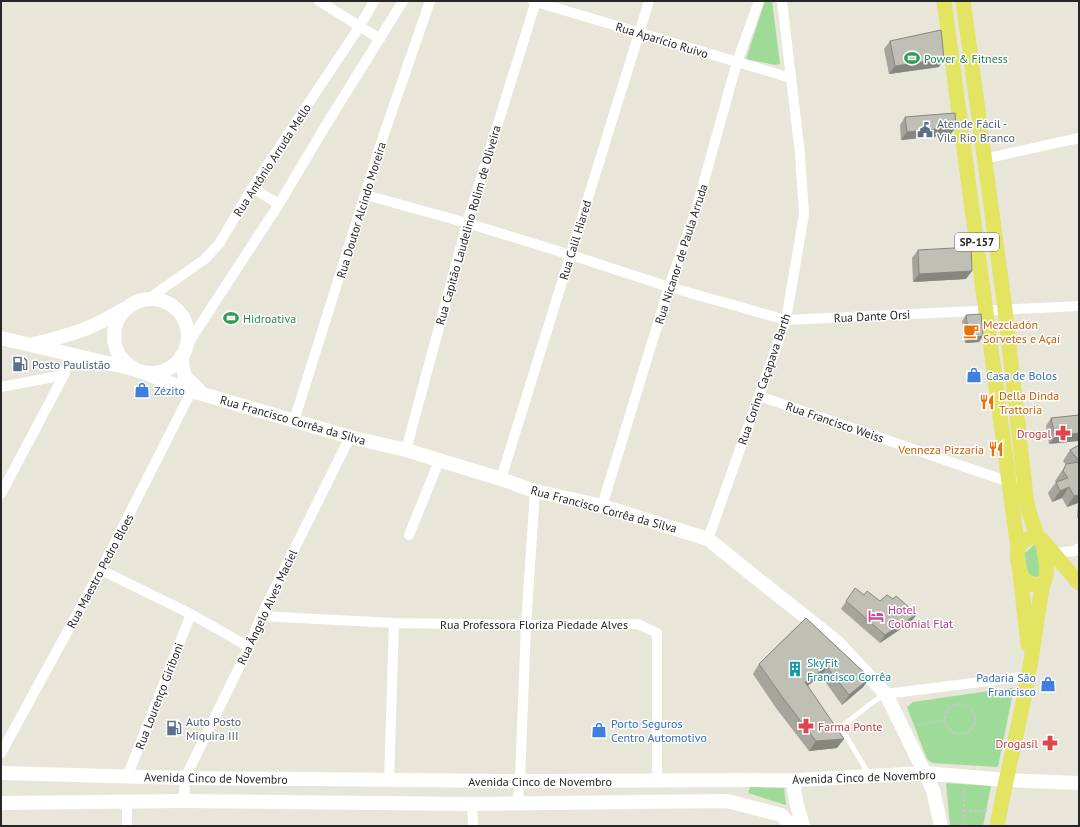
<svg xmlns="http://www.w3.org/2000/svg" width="1080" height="827" font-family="'PT Sans',sans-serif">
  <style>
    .green { fill: #9fdb98 }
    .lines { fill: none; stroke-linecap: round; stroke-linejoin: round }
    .path { stroke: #c7c7c7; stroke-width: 2; stroke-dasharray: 3 2; stroke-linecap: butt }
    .service { stroke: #fff; stroke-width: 5 }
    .minor { stroke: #fff; stroke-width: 10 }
    .secondary { stroke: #fff; stroke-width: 14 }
    .primary { stroke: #e2e462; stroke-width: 15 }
    .wall { fill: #a5a49d }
    .shaded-wall { fill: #86867f }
    .building { fill: #c0bfb6; stroke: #86867f }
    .labels { text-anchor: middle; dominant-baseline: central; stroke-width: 3; stroke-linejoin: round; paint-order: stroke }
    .shield { fill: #fff; stroke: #676767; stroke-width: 1 }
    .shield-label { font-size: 11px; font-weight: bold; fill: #262626 }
    .street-label { font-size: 12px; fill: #262626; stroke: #fff }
    .leisure-label { font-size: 12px; fill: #27864d; stroke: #fff; text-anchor: start }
    .service-label { font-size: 12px; fill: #4e5e75; stroke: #fff; text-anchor: start }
    .food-label { font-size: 12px; fill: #c56008; stroke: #fff; text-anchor: start }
    .shop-label { font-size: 12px; fill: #366cbe; stroke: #fff; text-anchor: start }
    .health-label { font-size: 12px; fill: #be3a42; stroke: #fff; text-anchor: end }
    .hotel-label { font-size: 12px; fill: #b23c85; stroke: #fff; text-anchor: start }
    .culture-label { font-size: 12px; fill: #0d838f; stroke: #fff; text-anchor: start }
  </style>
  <rect width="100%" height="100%" fill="#e8e5d9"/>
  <path class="green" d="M765 1H772L780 64 775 65 746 59Z
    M1034 545 1037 546 1042 575 1037 577 1027 575 1025 553Z
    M1009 688H1014L998 767 932 763 927 759 907 707 913 702Z
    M946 783 991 786 983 826H950Z
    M750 787 784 788 786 805 748 793Z"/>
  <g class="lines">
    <path class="path" d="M945 719a15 15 0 1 1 30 0a15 15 0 1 1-30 0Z
      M916 725 945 720
      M964 789V826
      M964 811H987"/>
    <path class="service" d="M869 775 848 739 840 728 869 705 885 694"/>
    <path class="minor" d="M319 1 380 39
      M533 1 791 78
      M984 159 1079 138
      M252 188 279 204
      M366 195 467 223 571 255 669 287 786 320 1079 306
      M148 299 205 259 219 244 252 188 360 26 374 1
      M185 348 279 204 326 125 403 1
      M1 387 64 375
      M759 396 1009 482H1014
      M294 421 383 137 430 1
      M406 450 467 223 536 1
      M501 479 649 1
      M1 494 64 375 70 355
      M602 506 669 287 696 210 737 62 759 1
      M409 535 439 461
      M708 539 786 320 804 214 800 154 782 1
      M1053 553 1074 551 1079 548
      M101 570 191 614 249 647
      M261 616 394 623 526 625 638 624 657 633V780
      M886 694 1028 676
      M1 753 101 570 194 386
      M127 777 191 614
      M389 781 394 623
      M184 801 185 778 249 647 261 616 350 437
      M517 803 520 781 526 625 535 491
      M472 804 473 826
      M127 826V802"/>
    <path class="secondary" d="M114 336a37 37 0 1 1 74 0a37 37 0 1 1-74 0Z
      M1 338 133 369
      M34 344C58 338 81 332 103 321 110 317 117 313 124 309
      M182 355V365L185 377 199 390
      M146 373 172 384 192 391 350 437 406 450 501 479 535 491 602 506 708 539 755 577 837 642 886 694 933 790 941 826
      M1 773 185 778 520 781 797 780 925 773 1006 780 1079 783
      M797 780 794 790 797 805 803 826
      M1 803 184 801 472 804 727 801 781 815 792 826"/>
    <path class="primary" d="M944 1 1018 549
      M963 1 1005 309 1026 497 1029 512 1038 538
      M1034 537 1038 538 1042 540C1044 550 1054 589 1035 585 1029 584 1023 579 1021 574 1019 570 1019 565 1018 562 1016 548 1019 540 1034 537Z
      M1042 540 1079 583
      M1020 573 1028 645
      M997 826C1006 776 1019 727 1028 677 1034 646 1037 614 1043 583"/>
  </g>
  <path class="wall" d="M890 41 939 67 889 74 884 49Z
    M905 117 956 127 950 135 901 140 900 125Z
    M918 250 966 279 913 282 912 258Z
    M966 315 979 342 965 343 962 321Z
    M1079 415 1049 444 1046 426 1051 418Z
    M1079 445V517L1077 518 1078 503 1067 507 1062 498 1052 502 1048 493 1056 482 1055 481 1059 475 1066 465 1063 461 1070 450Z
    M855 588 864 595 880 601 911 622 880 643 841 609Z
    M806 618 870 678 863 687 842 705 821 676 808 685 837 748 809 751 776 708 753 674 759 664Z"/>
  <path class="shaded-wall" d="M944 59 939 67 889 74 895 66Z
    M956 127 950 135 901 140 907 132Z
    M972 271 966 279 913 282 919 274Z
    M983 336 979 342 965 343 969 338Z
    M1079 433V441L1049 444 1055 436Z
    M1069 487 1062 498 1052 502 1060 491Z
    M1079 495 1078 503 1067 507 1074 496Z
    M917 614 911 622 880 643 885 635Z
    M827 667 821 676 799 692 805 682Z
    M870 678 863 687 842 705 849 695Z
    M844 739 837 748 809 751 816 741Z"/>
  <path class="building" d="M941 30 944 59 895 66 890 41Z
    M955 113 956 127 907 132 905 117Z
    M971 247 972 271 919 274 918 250Z
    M981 314 983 336 969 338 966 315Z
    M1079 415V433L1055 436 1051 418Z
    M1079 445V461L1070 450Z
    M1079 462V495L1074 496 1069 487 1060 491 1056 482 1068 478 1063 471 1066 464Z
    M855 588 864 595 867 591 880 601 887 595 893 599 896 596 917 614 885 635 846 601Z
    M806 618 870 678 849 695 827 667 805 682 844 739 816 741 783 698 759 664Z"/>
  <defs>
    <symbol id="stadium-bare" viewBox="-9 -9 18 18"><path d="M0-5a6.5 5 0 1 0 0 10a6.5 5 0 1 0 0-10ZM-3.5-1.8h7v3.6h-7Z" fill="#2e9e5b" stroke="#fff" stroke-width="2.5" paint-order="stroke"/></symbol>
    <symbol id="civic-bare" viewBox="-9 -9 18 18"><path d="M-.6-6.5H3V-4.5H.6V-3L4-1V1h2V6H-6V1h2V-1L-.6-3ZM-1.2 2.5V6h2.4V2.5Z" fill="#5c6f8a" stroke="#fff" stroke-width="2.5" paint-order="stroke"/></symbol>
    <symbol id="cafe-bare" viewBox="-9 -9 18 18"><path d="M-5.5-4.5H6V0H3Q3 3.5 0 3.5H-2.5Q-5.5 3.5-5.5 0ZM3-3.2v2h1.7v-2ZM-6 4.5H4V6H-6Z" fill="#e8710a" stroke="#fff" stroke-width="2.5" paint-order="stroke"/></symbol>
    <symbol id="fuel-bare" viewBox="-9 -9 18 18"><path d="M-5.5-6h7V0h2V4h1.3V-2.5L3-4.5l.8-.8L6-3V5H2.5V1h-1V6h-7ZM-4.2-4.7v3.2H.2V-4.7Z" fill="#5c6f8a" stroke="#fff" stroke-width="2.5" paint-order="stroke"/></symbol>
    <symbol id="shop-bare" viewBox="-9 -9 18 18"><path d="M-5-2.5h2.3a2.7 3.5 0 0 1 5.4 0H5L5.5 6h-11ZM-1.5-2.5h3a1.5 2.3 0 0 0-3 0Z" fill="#3f7fe0" stroke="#fff" stroke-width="2.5" paint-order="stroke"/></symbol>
    <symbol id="restaurant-bare" viewBox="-9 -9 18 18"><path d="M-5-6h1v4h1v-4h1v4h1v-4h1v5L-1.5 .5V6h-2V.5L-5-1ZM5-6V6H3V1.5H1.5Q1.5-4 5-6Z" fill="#e8710a" stroke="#fff" stroke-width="2.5" paint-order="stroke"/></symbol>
    <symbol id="pharmacy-bare" viewBox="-9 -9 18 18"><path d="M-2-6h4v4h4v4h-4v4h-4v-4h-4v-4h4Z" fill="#e0444e" stroke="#fff" stroke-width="2.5" paint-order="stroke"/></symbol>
    <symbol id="hotel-bare" viewBox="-9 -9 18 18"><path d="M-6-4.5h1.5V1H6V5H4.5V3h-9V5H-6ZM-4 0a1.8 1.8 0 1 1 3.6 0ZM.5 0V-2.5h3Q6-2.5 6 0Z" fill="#d1479c" stroke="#fff" stroke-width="2.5" paint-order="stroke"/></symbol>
    <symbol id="building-bare" viewBox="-9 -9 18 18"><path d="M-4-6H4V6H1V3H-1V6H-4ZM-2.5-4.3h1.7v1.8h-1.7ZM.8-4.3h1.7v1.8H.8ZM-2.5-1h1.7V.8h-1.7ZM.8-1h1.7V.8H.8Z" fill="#0f9aa8" stroke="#fff" stroke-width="2.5" paint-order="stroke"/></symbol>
  </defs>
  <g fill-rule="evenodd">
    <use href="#stadium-bare" x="901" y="47" width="22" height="22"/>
    <use href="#civic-bare" x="914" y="119" width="22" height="22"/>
    <use href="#stadium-bare" x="220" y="307" width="22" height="22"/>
    <use href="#cafe-bare" x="960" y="320" width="22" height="22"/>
    <use href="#fuel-bare" x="9" y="353" width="22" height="22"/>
    <use href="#shop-bare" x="963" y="364" width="22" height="22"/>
    <use href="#shop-bare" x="131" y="379" width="22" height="22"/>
    <use href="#restaurant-bare" x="976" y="391" width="22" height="22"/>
    <use href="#pharmacy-bare" x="1052" y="422" width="22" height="22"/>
    <use href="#restaurant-bare" x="985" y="438" width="22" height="22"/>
    <use href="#hotel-bare" x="865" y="605" width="22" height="22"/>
    <use href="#building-bare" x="784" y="658" width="22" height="22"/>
    <use href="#shop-bare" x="1037" y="673" width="22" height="22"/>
    <use href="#pharmacy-bare" x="795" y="715" width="22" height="22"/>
    <use href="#fuel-bare" x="163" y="717" width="22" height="22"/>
    <use href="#shop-bare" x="588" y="719" width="22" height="22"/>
    <use href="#pharmacy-bare" x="1039" y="732" width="22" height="22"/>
  </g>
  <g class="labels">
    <rect class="shield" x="955" y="233" width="44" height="18" rx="3"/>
    <g class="shield-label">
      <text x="977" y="242">SP-157</text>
    </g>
    <g class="street-label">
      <text transform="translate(662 40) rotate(17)">Rua Aparício Ruivo</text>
      <text transform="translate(272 160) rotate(-57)">Rua Antônio Arruda Mello</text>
      <text transform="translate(361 210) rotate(-73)">Rua Doutor Alcindo Moreira</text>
      <text transform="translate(468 225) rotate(-74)">Rua Capitão Laudelino Rolim de Oliveira</text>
      <text transform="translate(575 240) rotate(-73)">Rua Calil Hiared</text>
      <text transform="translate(681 254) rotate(-72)">Rua Nicanor de Paula Arruda</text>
      <text transform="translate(872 316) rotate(-3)">Rua Dante Orsi</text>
      <text transform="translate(764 379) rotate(-71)">Rua Corina Caçapava Barth</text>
      <text transform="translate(293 420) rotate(16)">Rua Francisco Corrêa da Silva</text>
      <text transform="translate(835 422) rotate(19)">Rua Francisco Weiss</text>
      <text transform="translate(604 509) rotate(15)">Rua Francisco Corrêa da Silva</text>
      <text transform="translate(100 571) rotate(-62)">Rua Maestro Pedro Bloes</text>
      <text transform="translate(267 607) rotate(-65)">Rua Ângelo Alves Maciel</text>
      <text x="534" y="624">Rua Professora Floriza Piedade Alves</text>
      <text transform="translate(159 696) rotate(-69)">Rua Lourenço Giriboni</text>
      <text transform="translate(864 777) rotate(-2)">Avenida Cinco de Novembro</text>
      <text transform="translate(216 778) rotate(1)">Avenida Cinco de Novembro</text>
      <text x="540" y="781">Avenida Cinco de Novembro</text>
    </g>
    <g class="leisure-label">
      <text x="924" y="58">Power &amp; Fitness</text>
      <text x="243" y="318">Hidroativa</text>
    </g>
    <g class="service-label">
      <text x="937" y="123">Atende Fácil -<tspan x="937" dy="14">Vila Rio Branco</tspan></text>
      <text x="32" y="364">Posto Paulistão</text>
      <text x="186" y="721">Auto Posto<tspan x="186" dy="14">Miquira III</tspan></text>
    </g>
    <g class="food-label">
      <text x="983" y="324">Mezcladón<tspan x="983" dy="14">Sorvetes e Açaí</tspan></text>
      <text x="999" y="395">Della Dinda<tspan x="999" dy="14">Trattoria</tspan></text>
      <text x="984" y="449" text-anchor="end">Venneza Pizzaria</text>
    </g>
    <g class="shop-label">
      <text x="986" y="375">Casa de Bolos</text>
      <text x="154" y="390">Zézito</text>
      <text x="1036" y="677" text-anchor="end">Padaria São<tspan x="1036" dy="14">Francisco</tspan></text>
      <text x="611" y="723">Porto Seguros<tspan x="611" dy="14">Centro Automotivo</tspan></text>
    </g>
    <g class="health-label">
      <text x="1051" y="433">Drogal</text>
      <text x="818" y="726" text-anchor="start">Farma Ponte</text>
      <text x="1038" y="743">Drogasil</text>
    </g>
    <g class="hotel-label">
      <text x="888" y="609">Hotel<tspan x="888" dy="14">Colonial Flat</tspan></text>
    </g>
    <g class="culture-label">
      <text x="807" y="662">SkyFit<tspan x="807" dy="14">Francisco Corrêa</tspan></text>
    </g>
  </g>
  <rect width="1080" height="827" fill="none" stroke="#262626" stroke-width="4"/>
</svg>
